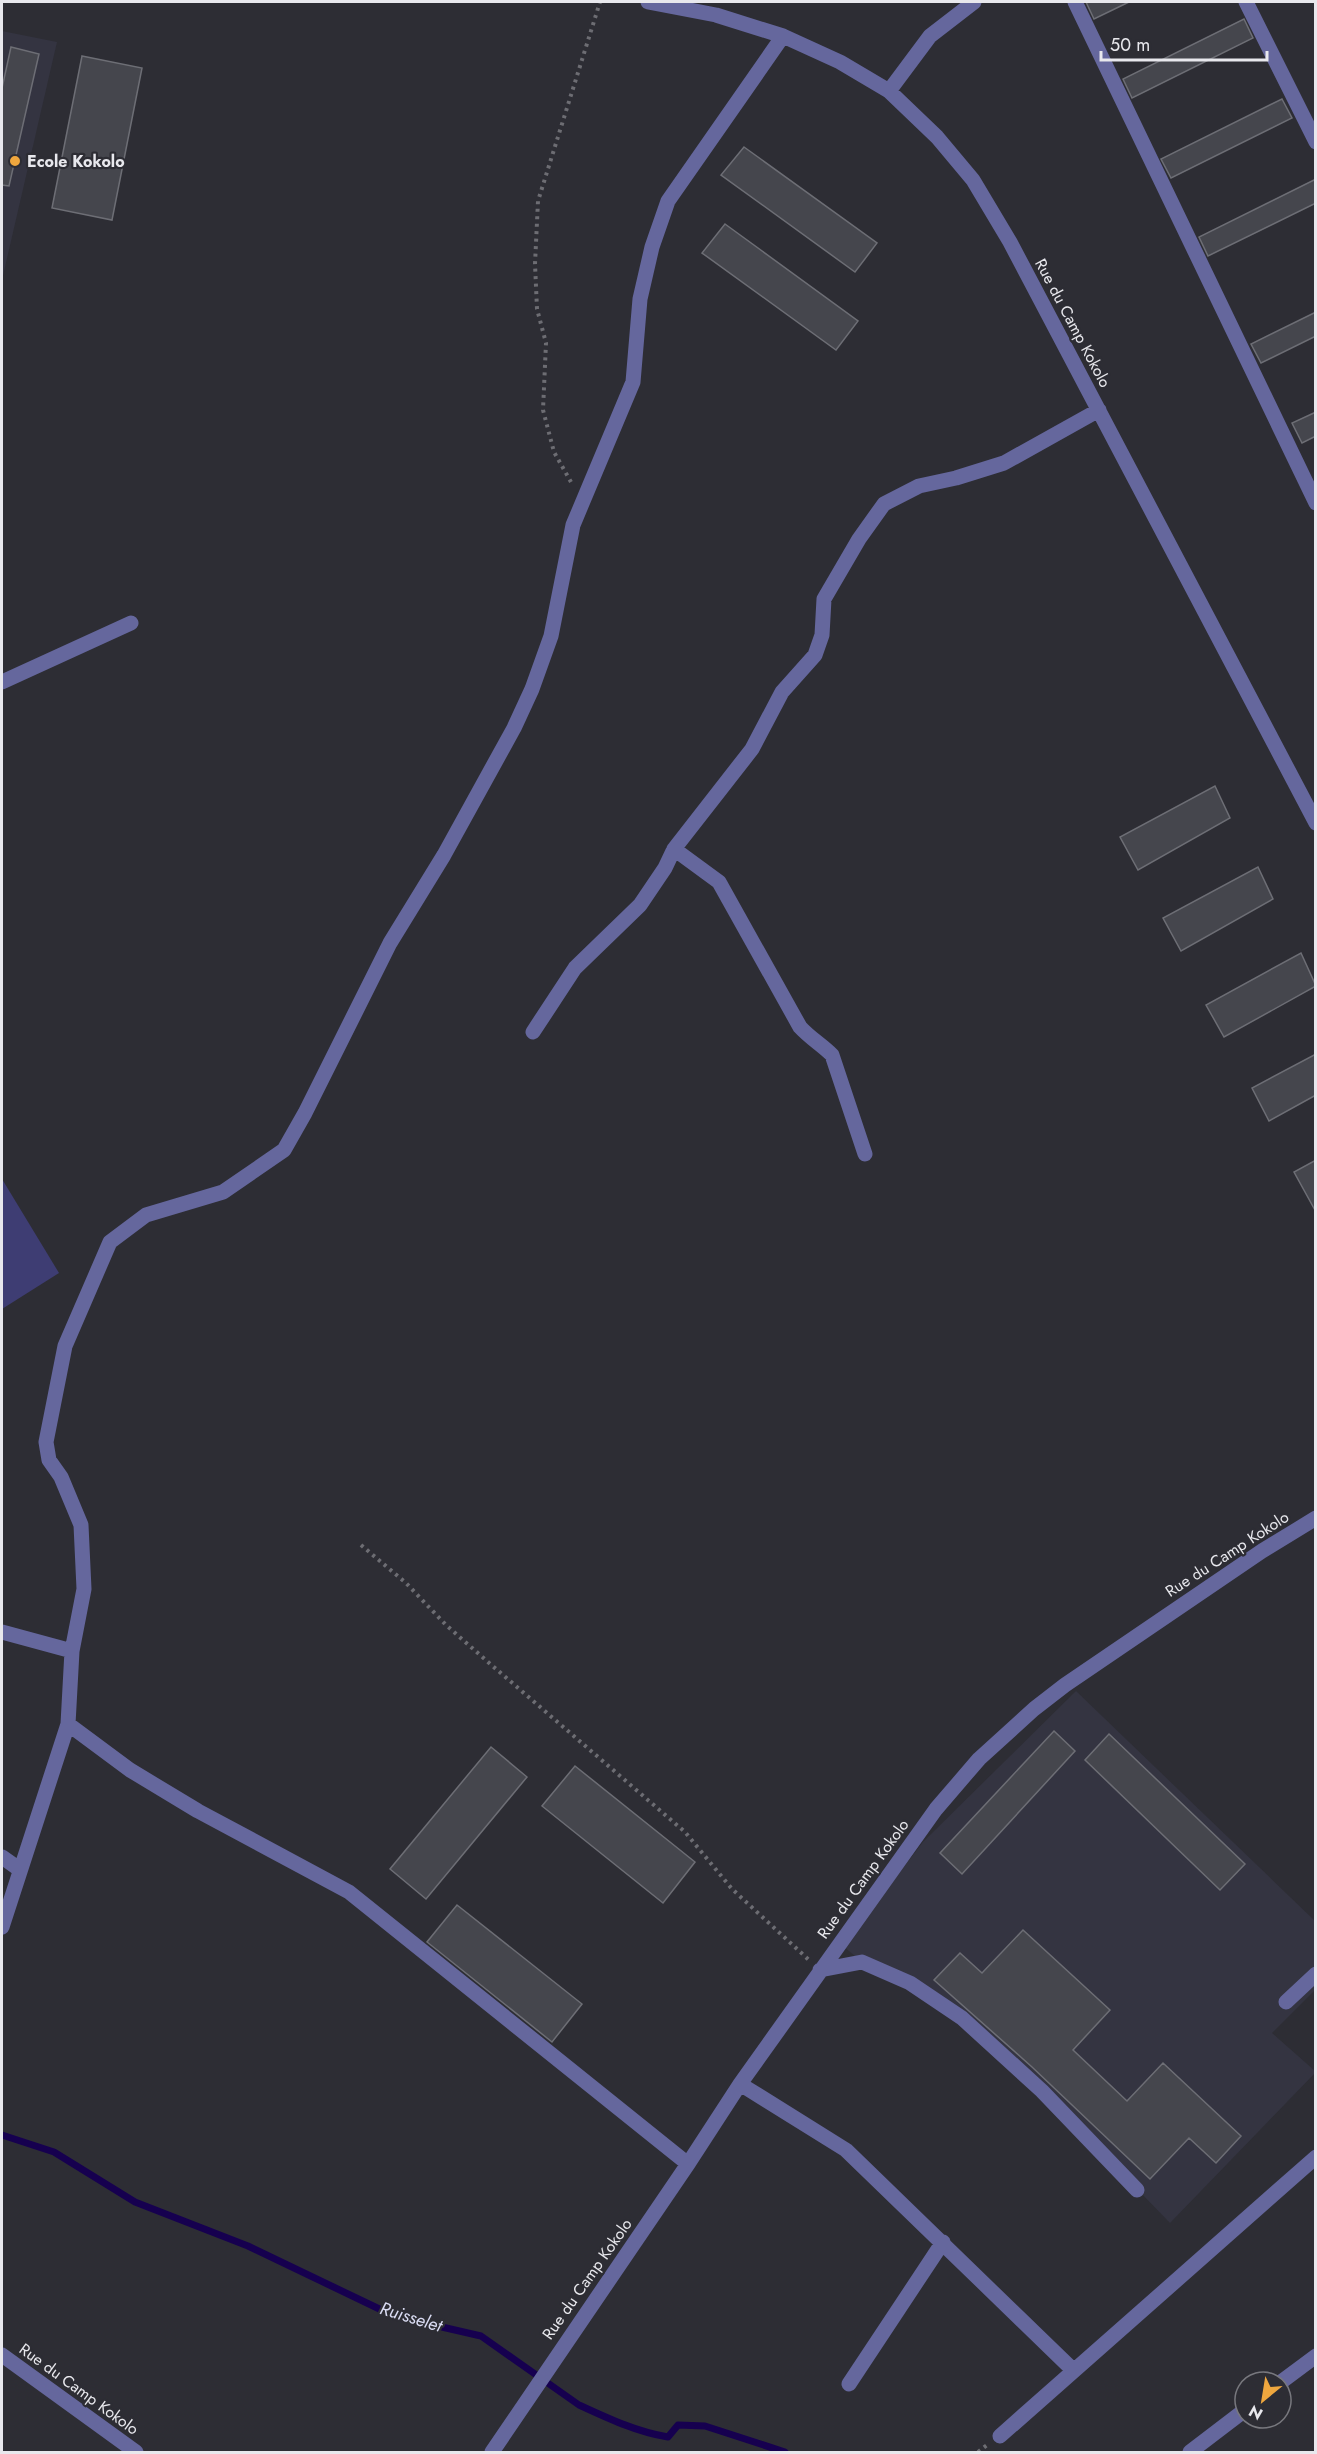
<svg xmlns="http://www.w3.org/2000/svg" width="1317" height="2454" font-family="Jost,sans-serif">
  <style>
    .built { fill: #343441 }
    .green { fill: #3e3d73 }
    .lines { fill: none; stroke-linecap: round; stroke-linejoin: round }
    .stream { stroke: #16004f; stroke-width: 7 }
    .building { fill: #45464d; stroke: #6d6e75; stroke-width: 1.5 }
    .path { stroke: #6d6d73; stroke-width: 4; stroke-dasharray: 3 4.5; stroke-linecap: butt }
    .minor { stroke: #65679d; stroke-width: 15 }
    .poi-dot { fill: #efa73e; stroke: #2d2d34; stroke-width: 2 }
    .labels { text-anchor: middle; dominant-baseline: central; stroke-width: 4.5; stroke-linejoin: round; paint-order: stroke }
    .poi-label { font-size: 16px; font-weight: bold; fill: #e8e8ed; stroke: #2d2d34; text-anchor: start }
    .street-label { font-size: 16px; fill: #e8e8ed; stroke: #2d2d34 }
    .water-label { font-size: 18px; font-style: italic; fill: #dadcf3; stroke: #2d2d34 }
  </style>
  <rect width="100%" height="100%" fill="#2d2d34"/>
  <path class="built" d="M2 31 57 42 2 280Z
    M1076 1691 1315 1921V1990L1272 2033 1315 2071V2073L1170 2223 1042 2091 962 2018 862 1962 843 1946 923 1842Z"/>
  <path class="green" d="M2 1179 59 1273 2 1309Z"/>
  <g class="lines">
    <path class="stream" d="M2 2135 54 2152 135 2202 248 2246 394 2316 481 2336 579 2405C607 2418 637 2432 668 2437L678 2425 705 2426 785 2452"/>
  </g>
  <path class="building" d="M1086 2H1129L1094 19Z
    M1244 19 1253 38 1132 98 1123 79Z
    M11 47 39 54 9 186 2 185V88Z
    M82 56 142 68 112 220 52 208Z
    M1282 99 1292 118 1171 178 1161 159Z
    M744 147 877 243 855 272 721 175Z
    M1316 179V203L1208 256 1199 237Z
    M725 224 858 321 836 350 702 253Z
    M1316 312V336L1261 363 1251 344Z
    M1316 412V436L1302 443 1292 423Z
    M1215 786 1230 818 1138 870 1120 837Z
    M1258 867 1273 899 1181 951 1163 918Z
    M1301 953 1316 986 1224 1037 1206 1005Z
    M1316 1054V1095L1269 1121 1252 1088Z
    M1316 1160V1212L1294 1172Z
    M1054 1731 1075 1751 962 1874 940 1853Z
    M1109 1734 1245 1864 1220 1890 1085 1760Z
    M491 1747 527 1777 426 1899 390 1869Z
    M575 1766 695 1862 663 1903 542 1806Z
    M457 1905 582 2004 552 2042 427 1942Z
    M1023 1930 1110 2010 1073 2050 1127 2101 1163 2063 1241 2136 1216 2163 1189 2138 1150 2179 1032 2067 934 1980 960 1953 982 1973Z"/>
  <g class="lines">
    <path class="path" d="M571 482 554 452 543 410 546 343 537 309 535 264 538 201 600 2
      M361 1545 406 1583 446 1625 488 1662 685 1832 732 1889 809 1960
      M978 2452 987 2445"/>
    <path class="minor" d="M648 2 716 15 783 36 840 62 889 91 937 137 973 180 1010 242 1316 823
      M1075 2 1316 503
      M1246 2 1316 142
      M889 91 930 36 974 2
      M2 682 131 623
      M674 849 719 882 800 1027C810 1038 822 1045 832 1055L865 1154
      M533 1032 575 968 640 905 665 868 674 849 752 749 782 692 815 655 822 635 824 599 859 539 884 504 919 486 956 478 1004 463 1099 410
      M2 1632 72 1651
      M68 1724 130 1770 198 1811 349 1892 688 2164
      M2 1857 19 1869
      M2 1927 68 1724 72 1651 84 1589 81 1525 61 1477 49 1460 46 1442 65 1346 110 1242 146 1215 223 1192 284 1150 305 1113 390 943 444 855 514 728 532 689 551 636 573 525 633 382 640 299 652 247 668 201 783 36
      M820 1970 862 1962 910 1983 962 2018 1042 2091 1137 2190
      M1286 2002 1316 1974
      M740 2084 846 2150 1073 2370
      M2 2355 136 2452
      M1281 2382 1316 2356
      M849 2384 943 2242
      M1000 2436 1316 2157
      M492 2452 688 2164 740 2084 936 1809 979 1759 1034 1709 1065 1685 1262 1551 1316 1518
      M1190 2452 1245 2410"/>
  </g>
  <circle class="poi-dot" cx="15" cy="161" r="6"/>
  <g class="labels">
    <g class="poi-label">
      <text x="27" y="161">Ecole Kokolo</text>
    </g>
    <g class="street-label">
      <text transform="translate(1073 323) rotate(62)">Rue du Camp Kokolo</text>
      <text transform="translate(1227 1554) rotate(-33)">Rue du Camp Kokolo</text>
      <text transform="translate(863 1879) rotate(-54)">Rue du Camp Kokolo</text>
      <text transform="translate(587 2279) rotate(-55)">Rue du Camp Kokolo</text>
      <text transform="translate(79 2389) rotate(36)">Rue du Camp Kokolo</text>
    </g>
    <g class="water-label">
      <text transform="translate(411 2317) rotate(17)">Ruisselet</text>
    </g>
  </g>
  <rect width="1317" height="2454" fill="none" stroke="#e8e8ed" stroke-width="6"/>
  <g transform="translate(1263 2400) rotate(210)"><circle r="28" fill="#2d2d34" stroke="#78787e" stroke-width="1.5"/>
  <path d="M0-4.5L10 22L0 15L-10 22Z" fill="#efa73e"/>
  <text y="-9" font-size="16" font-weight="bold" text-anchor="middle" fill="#e8e8ed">N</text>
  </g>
  <path d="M1101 51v9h166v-9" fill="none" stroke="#e8e8ed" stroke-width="3"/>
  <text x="1110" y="51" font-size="18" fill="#e8e8ed" stroke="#2d2d34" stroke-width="4.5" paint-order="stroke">50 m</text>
</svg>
